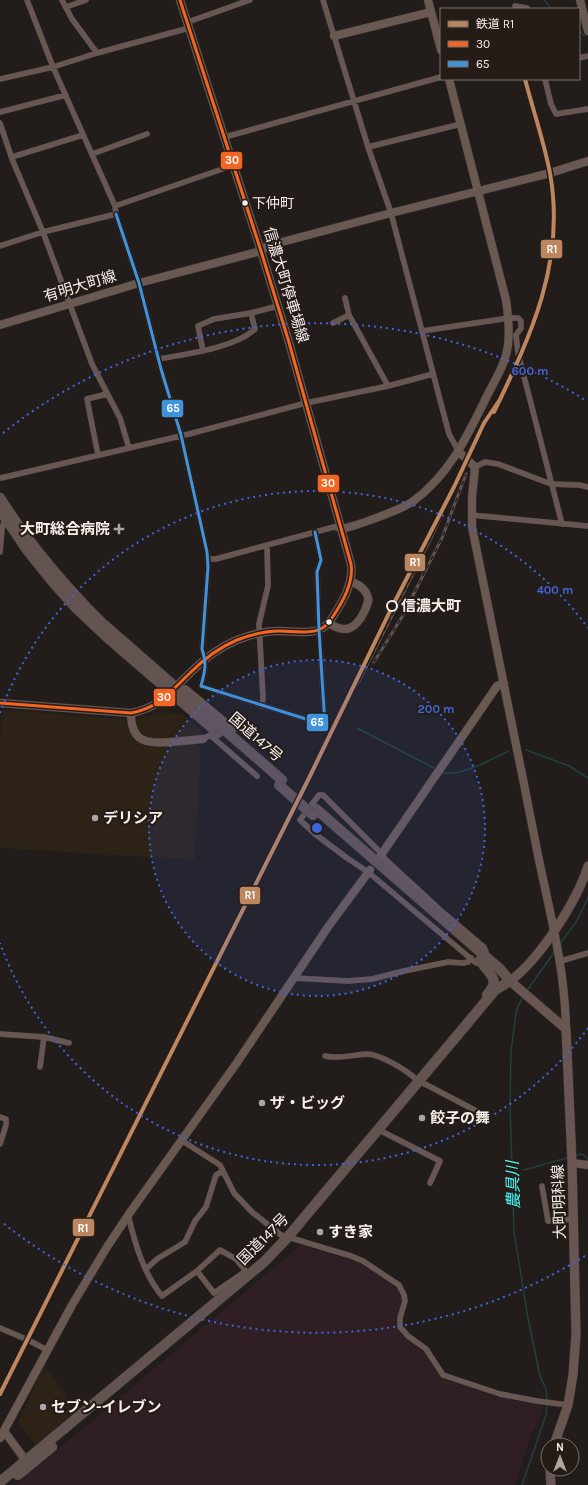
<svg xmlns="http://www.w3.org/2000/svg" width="588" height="1485" font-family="Karla,'Noto Sans JP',sans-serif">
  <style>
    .commercial { fill: #2c2216 }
    .industrial { fill: #2f1f25 }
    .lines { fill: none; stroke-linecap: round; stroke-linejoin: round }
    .stream { stroke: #1e4141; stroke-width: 1.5 }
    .street-casing { stroke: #3b3735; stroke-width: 6 }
    .secondary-casing { stroke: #3b3735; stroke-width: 9 }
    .primary-casing { stroke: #3b3735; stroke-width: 10 }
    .highway-casing { stroke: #3b3735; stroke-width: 11 }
    .street { stroke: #675652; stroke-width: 5.5 }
    .secondary { stroke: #6a5853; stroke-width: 8 }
    .primary { stroke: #695552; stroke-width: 9 }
    .highway { stroke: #635451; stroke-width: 10 }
    .rail-casing { stroke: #5e5351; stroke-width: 3 }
    .rail { stroke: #251c18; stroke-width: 1.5; stroke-dasharray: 4.5; stroke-linecap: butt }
    .highway-bridge-casing { stroke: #3b3735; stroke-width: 11; stroke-linecap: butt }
    .highway-bridge { stroke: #635451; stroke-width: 10 }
    .bus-1-casing { stroke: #251c18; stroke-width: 6 }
    .bus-2-casing { stroke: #251c18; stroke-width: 6 }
    .bus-1 { stroke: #f26522; stroke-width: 3 }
    .bus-2 { stroke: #4094de; stroke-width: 3 }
    .rail-1-casing { stroke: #251c18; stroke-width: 7 }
    .rail-1 { stroke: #bb8660; stroke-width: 4 }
    .ring { fill: none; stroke: #3e66db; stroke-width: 2; stroke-dasharray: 2 4 }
    .bus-dot { fill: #f7f0ed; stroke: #251c18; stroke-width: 1.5 }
    .poi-dot { fill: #aca6a4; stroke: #251c18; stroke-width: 1.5 }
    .stop-dot { fill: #251c18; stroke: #f7f0ed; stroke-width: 2 }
    .labels { text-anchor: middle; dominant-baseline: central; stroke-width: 4; stroke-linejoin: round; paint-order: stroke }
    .bus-label { font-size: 14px; fill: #f7f0ed; stroke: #251c18; text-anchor: start }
    .street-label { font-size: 15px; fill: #f7f0ed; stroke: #251c18 }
    .poi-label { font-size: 15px; font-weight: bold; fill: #f7f0ed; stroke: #251c18; text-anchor: start }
    .stop-label { font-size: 15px; font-weight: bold; fill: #f7f0ed; stroke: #251c18; text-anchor: start }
    .water-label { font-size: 16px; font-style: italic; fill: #49fdfe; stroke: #251c18 }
    .centre { fill: #3e66db; stroke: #251c18; stroke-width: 2 }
    .ring-label { font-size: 12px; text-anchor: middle; font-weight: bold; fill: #3e66db; stroke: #251c18; stroke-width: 4; stroke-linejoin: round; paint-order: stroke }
    .line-badge { stroke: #251c18; stroke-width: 1.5 }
    .badge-label { font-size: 11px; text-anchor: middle; font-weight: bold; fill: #fff }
  </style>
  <rect width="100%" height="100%" fill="#221d1b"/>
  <path class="commercial" d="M4 710 122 719 126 721 129 731 134 737 139 742 149 747 194 744 199 746 201 748 194 860 0 848V745L2 715Z
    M158 713 183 714 204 734 201 736 158 739 147 737 139 731 135 720Z
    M44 1366 55 1379 77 1410 36 1445 18 1423Z"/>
  <path class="industrial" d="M301 1245 360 1263 391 1282 400 1291 403 1299 396 1323 397 1327 401 1334 425 1354 440 1376 498 1397 538 1404 542 1407V1412L531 1435 515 1485H16Z"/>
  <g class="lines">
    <path class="stream" d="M544 0 552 9
      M579 31 585 36
      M357 728 434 768
      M526 750 569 766 588 778
      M443 773C467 775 488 760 509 751
      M560 944 576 922 588 898
      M526 992 555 951
      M523 996 517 1009 515 1020 511 1053 510 1106 514 1232 528 1318 540 1376 546 1389 547 1401
      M577 1155 582 1154 588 1159
      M524 1170 567 1158
      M522 1485 546 1415 547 1405"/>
    <defs>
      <path id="street" d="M62 0 72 19 97 53
        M323 0 368 147 391 213 449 434 459 452
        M515 6 527 8
        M66 7 86 0
        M188 22 250 0
        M579 58 588 56
        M0 79 53 67 97 53 189 28
        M545 79 551 104 556 114 588 109
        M0 112 66 95
        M0 123 12 159 43 232 92 364 120 418 129 448
        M225 137 441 77
        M368 147 461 124
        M92 154 147 134
        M12 157 83 135
        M115 206 234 165
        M116 214 139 283 161 369 181 435 207 552 208 567 202 649C207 664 205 671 201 686L325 725 319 630 317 572 321 560 315 532
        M0 246 43 232 116 214 115 206 53 67 27 0
        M345 298 349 315 388 386
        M333 323 349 315
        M422 331 509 318H518L521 321V328L516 335 518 353 562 524
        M203 351 198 326 214 319 251 313 278 306
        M159 359C186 354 235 348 255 329L251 313
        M98 455 87 399 107 394
        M475 467 485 462 498 464 551 484 579 485 588 487
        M1 478 189 434 306 403 388 386 433 374
        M471 515 588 526
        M0 552 2 529 5 518
        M208 559H216L334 527 341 529
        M177 688H186L235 729
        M262 706 263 698 259 624 268 586 267 545
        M203 739 210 735 257 776
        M480 960 476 963 368 872 347 858 315 834 300 820 319 795H323L379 851 385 859 439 909 484 947 486 952 485 956
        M561 961 588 953
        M294 978 348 981 372 979 404 971 448 962 463 963 468 962 471 958
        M0 1034 44 1037 69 1043
        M325 1056C338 1059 353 1055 366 1054 380 1054 407 1070 418 1081
        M40 1067 44 1037
        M423 1083 486 1116
        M0 1117 6 1119V1125L0 1144
        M383 1132 440 1161 430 1183
        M181 1140 220 1165 234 1193 252 1212 281 1235 351 1256 363 1261 399 1285 404 1295 405 1301 400 1318V1327L408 1336 426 1349 443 1375 500 1394 537 1401 568 1405
        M542 1186 548 1221 573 1219
        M128 1215C135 1243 143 1273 162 1296L197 1271 220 1250 236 1259 246 1271 214 1293 197 1271
        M146 1269 157 1259 185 1242 195 1221 206 1207 216 1175 223 1171
        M0 1328 28 1340 47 1350"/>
      <path id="secondary" d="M428 0 441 50
        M580 0 588 31
        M334 36 431 12
        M0 325 139 283 261 251 267 246 391 213 550 173 588 161
        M459 452 475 467 472 497V527C493 634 516 742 537 850 549 911 565 966 566 1029
        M341 529C356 526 400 510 412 502 449 476 468 435 487 396 495 380 506 363 508 345 510 330 508 314 506 300L449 79
        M329 623C346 635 357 628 365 610 367 605 370 600 367 595 365 588 357 584 351 581
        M0 703 131 713C159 708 170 692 190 673 203 660 220 647 237 640 250 635 265 631 279 631 289 631 309 634 318 630 324 628 329 623 332 618 342 603 354 583 351 564L288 339 261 251 180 0
        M131 713C131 742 146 744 171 742 182 741 192 740 203 739
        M379 858 497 686 504 683
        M572 1163 588 1165
        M4 1431 29 1465
        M0 1438 72 1305 107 1247 131 1211 236 1064 328 927 370 870"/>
      <path id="primary" d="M554 1445 568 1405 573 1375 576 1334 572 1163 566 1029 510 981C540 959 577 901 588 866
        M550 1469 551 1485"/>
      <path id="highway" d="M0 498C29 544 63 584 101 622L282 780
        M2 513 27 550 51 580 75 607 109 639 218 733
        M316 809 500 969 510 981
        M480 960C488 974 502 978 487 995
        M18 1475 52 1447
        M0 1482 264 1262 287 1238 476 1013 495 990 510 981"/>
    </defs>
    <use href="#street" class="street-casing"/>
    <use href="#secondary" class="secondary-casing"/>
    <use href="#primary" class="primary-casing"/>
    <use href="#highway" class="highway-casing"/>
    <use href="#street" class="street"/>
    <use href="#secondary" class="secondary"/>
    <use href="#primary" class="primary"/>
    <use href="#highway" class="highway"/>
    <defs>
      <path id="rail" d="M374 662 402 617 442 538 466 474
        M345 702 359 681 436 528 454 487"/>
    </defs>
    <use href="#rail" class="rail-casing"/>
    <use href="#rail" class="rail"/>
    <defs>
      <path id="highway-bridge" d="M279 785 313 815"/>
    </defs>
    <use href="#highway-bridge" class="highway-bridge-casing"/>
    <use href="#highway-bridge" class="highway-bridge"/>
    <defs>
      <path id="bus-1" d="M0 703 131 713C159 708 170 692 190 673 203 660 220 647 237 640 250 635 265 631 279 631 289 631 309 634 318 630 324 628 329 623 332 618 342 603 354 583 351 564L288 339 261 251 180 0"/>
      <path id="bus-2" d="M116 214 139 283 161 369 181 435 207 552 208 567 202 649C207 664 205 671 201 686L325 725 319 630 317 572 321 560 315 532"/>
    </defs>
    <use href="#bus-1" class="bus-1-casing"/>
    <use href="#bus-2" class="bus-2-casing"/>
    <use href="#bus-1" class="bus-1"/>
    <use href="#bus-2" class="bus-2"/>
    <defs>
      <path id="rail-1" d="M494 412C531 335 566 262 550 173 544 142 533 110 525 79
        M0 1394 310 776 392 607 454 487 484 423 501 398"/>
    </defs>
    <use href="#rail-1" class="rail-1-casing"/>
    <use href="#rail-1" class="rail-1"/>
  </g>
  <circle cx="317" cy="828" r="168" fill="#3e66db" fill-opacity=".12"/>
  <g class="ring">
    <circle cx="317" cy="828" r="168"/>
    <path d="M588 1028A337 337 0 0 1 0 943M0 713A337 337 0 0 1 588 628"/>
    <path d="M585 1256A505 505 0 0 1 3 1223M3 433A505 505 0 0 1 585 400"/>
  </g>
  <g class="bus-dot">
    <circle cx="245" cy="203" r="3.5"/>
    <circle cx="329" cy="622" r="3.5"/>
  </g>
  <g class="poi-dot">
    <path d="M117 523h4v4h4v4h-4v4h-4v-4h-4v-4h4z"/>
    <circle cx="95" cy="818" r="4"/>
    <circle cx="262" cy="1103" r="4"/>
    <circle cx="422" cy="1118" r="4"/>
    <circle cx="320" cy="1232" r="4"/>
    <circle cx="43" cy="1407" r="4"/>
  </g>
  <circle class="stop-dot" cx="392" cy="606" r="5"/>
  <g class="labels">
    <g class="bus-label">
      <text x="252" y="203">下仲町</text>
    </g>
    <g class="street-label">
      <text transform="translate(286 285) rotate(73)">信濃大町停車場線</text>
      <text transform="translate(80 286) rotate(-17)">有明大町線</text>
      <text transform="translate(256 737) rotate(41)">国道147号</text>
      <text transform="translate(559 1202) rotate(-92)">大町明科線</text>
      <text transform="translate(263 1239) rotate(-45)">国道147号</text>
    </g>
    <g class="poi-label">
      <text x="110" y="529" text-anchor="end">大町総合病院</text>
      <text x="103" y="818">デリシア</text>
      <text x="270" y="1103">ザ・ビッグ</text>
      <text x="430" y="1118">餃子の舞</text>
      <text x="328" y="1232">すき家</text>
      <text x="51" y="1407">セブン-イレブン</text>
    </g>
    <g class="stop-label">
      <text x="401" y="606">信濃大町</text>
    </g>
    <g class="water-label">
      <text transform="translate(513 1185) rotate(-92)">農具川</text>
    </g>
  </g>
  <circle cx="317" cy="828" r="6" class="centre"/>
  <g class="ring-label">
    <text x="530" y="375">600 m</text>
    <text x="555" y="594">400 m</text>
    <text x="436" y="713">200 m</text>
  </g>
  <g class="line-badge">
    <rect x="220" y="151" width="23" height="19" rx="4" fill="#f26522"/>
    <rect x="540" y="239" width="23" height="20" rx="4" fill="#bb8660"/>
    <rect x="161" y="399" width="23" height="19" rx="4" fill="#4094de"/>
    <rect x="317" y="474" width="23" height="19" rx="4" fill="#f26522"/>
    <rect x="404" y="553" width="22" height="19" rx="4" fill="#bb8660"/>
    <rect x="153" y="688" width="23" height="19" rx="4" fill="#f26522"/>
    <rect x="306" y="713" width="23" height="19" rx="4" fill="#4094de"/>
    <rect x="239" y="886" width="22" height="19" rx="4" fill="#bb8660"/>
    <rect x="72" y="1218" width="23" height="19" rx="4" fill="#bb8660"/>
  </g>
  <g class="badge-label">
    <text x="232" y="164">30</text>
    <text x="552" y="253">R1</text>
    <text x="173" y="412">65</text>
    <text x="328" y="487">30</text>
    <text x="415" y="566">R1</text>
    <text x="164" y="701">30</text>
    <text x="317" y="726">65</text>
    <text x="250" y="899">R1</text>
    <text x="83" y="1232">R1</text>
  </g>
  <rect x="440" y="8" width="140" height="72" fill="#251c18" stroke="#79716d"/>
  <rect x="448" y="21" width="20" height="6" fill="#bb8660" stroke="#79716d"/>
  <text x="476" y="28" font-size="12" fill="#f7f0ed">鉄道 R1</text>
  <rect x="448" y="41" width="20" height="6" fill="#f26522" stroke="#79716d"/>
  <text x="476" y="48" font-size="12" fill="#f7f0ed">30</text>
  <rect x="448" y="61" width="20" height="6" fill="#4094de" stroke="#79716d"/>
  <text x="476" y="68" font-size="12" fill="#f7f0ed">65</text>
  <g transform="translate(560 1457)"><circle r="19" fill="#251c18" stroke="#79716d"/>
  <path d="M0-3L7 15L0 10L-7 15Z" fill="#aca6a4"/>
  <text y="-6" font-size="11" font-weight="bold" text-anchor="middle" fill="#f7f0ed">N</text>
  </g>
</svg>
